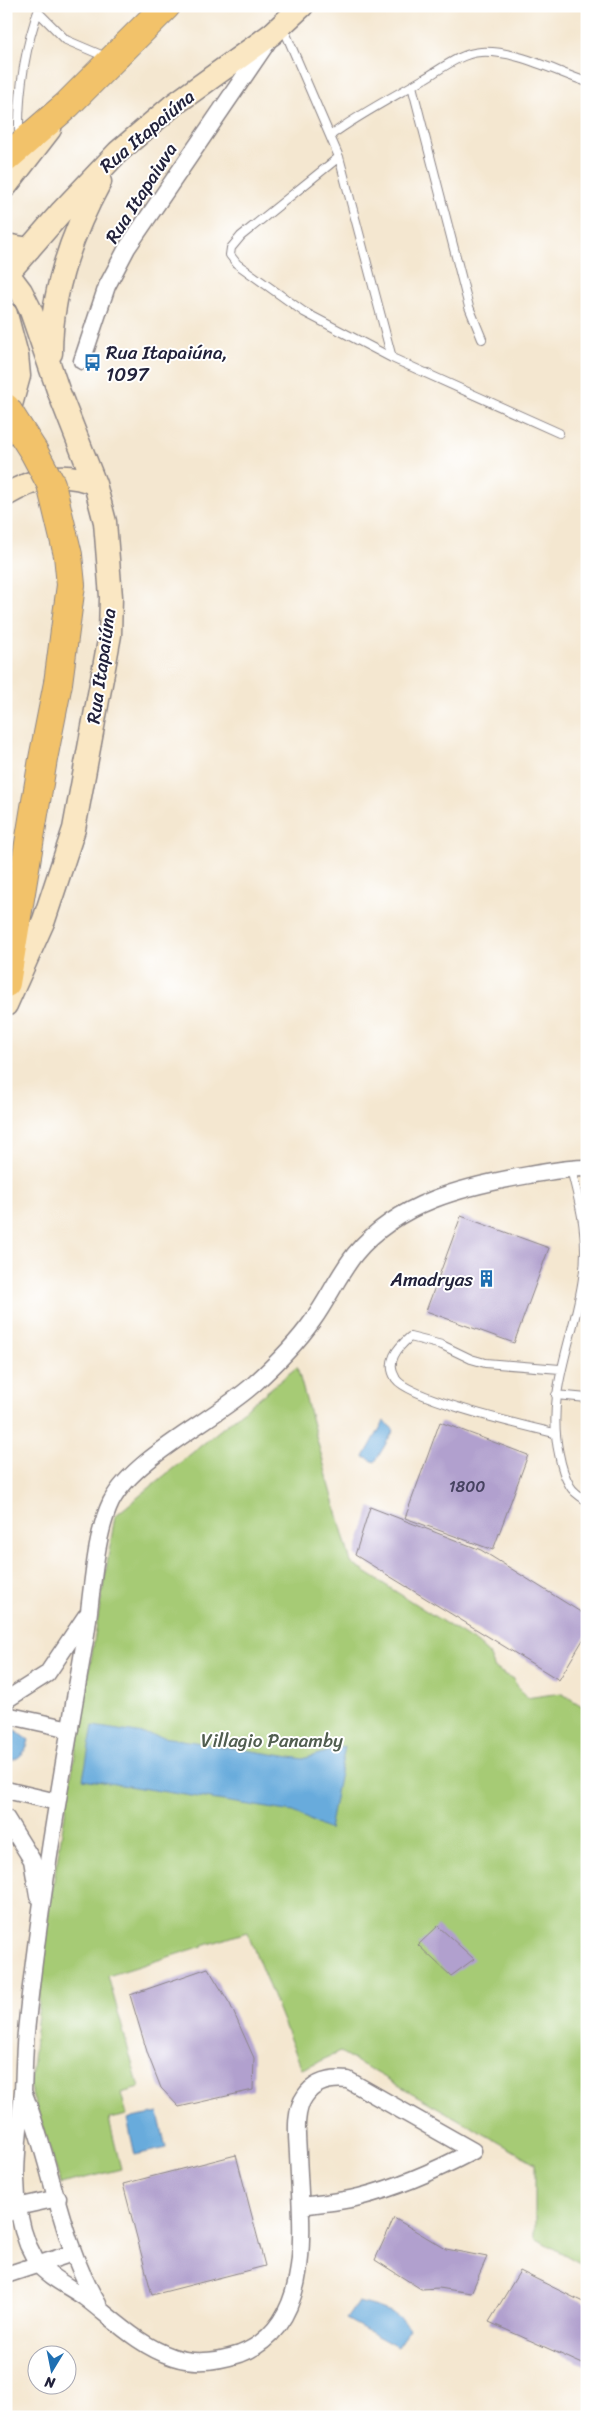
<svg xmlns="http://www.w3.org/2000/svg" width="593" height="2423" font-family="Sriracha,sans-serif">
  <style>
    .green { fill: #a6cb75; stroke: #647658 }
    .water { fill: #67abdc; stroke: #44668c }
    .building { fill: #b1a0ce }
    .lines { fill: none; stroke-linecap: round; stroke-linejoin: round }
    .lane-casing { stroke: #8b8486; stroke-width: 10 }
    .street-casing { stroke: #8b8486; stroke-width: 19 }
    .secondary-casing { stroke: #8b8486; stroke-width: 25 }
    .highway-casing { stroke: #8b8486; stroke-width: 30 }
    .lane { stroke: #fff; stroke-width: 8 }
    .street { stroke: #fff; stroke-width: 16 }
    .secondary { stroke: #fae7c3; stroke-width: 22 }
    .highway { stroke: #f2c26a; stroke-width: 28 }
    .highway-bridge-casing { stroke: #8b8486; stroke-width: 30; stroke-linecap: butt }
    .highway-bridge { stroke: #f2c26a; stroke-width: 28 }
    .labels { text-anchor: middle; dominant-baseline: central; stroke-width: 4; stroke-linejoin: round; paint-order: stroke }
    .number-label { font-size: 16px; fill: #464260 }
    .street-label { font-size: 19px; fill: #22223b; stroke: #fff }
    .poi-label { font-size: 19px; fill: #22223b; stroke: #fff; text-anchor: start }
    .park-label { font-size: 19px; fill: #505d4f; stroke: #fff }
  </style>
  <rect width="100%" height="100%" fill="#fff"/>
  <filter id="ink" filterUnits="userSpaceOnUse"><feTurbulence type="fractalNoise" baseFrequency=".02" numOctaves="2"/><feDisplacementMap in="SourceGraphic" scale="10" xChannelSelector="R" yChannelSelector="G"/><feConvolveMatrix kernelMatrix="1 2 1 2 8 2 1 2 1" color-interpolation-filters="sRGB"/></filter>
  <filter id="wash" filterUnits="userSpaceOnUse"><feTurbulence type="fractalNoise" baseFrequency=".0096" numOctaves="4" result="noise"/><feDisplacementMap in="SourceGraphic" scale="20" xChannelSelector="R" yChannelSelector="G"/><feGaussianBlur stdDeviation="1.12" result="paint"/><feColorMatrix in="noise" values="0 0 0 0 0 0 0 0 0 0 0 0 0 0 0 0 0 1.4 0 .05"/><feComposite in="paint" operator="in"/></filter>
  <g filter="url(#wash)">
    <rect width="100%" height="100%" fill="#f4e7d0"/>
    <path class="green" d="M297 1367 351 1563 478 1644 489 1654 495 1669 512 1678 526 1698 561 1693 587 1709V2267L535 2238V2163L340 2052 302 2069 247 1932 108 1976 139 2088 121 2093 127 2115 109 2119 121 2169 61 2184 30 2088 49 1909 115 1516Z"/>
    <path class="water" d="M384 1421 394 1430 375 1462 364 1457Z
      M93 1726 303 1759 345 1746 329 1830 294 1812 83 1779Z
      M15 1730 29 1740C26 1751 22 1757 11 1761L6 1758V1733Z
      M158 2113 166 2148 135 2155 127 2119Z
      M358 2302C379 2307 396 2311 410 2328L397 2347 346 2319Z"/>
    <g id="blocks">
      <path class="building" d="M461 1216 549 1248 514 1343 426 1311Z
        M440 1422 528 1455 493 1550 405 1518Z
        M370 1507 481 1550 587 1616V1633L559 1680 355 1555Z
        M438 1926 474 1959 451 1976 418 1945Z
        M208 1968 230 2004 254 2058 253 2090 179 2107 161 2088 148 2055 130 1995Z
        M236 2155 265 2266 152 2295 123 2184Z
        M394 2218 446 2249 487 2257 471 2293 439 2288 421 2289 375 2260Z
        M520 2271 587 2304V2366L489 2322Z"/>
    </g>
  </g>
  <g filter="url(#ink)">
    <use href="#blocks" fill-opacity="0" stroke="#8b8486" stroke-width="1"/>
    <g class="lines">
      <defs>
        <path id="lane" d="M38 12 66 40 106 57
          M283 27 339 157 392 358 559 433
          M412 86 469 307 482 339
          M331 135C360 114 391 98 422 80 440 70 460 53 481 52 516 50 554 71 587 82
          M19 139C18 94 24 49 40 6
          M339 157 241 236 231 248 230 255 237 264 304 312 392 358
          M571 1169C581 1208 589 1236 583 1278 575 1337 545 1392 559 1454 561 1465 564 1476 570 1486 573 1492 581 1497 587 1501
          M556 1395 587 1398
          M554 1433C526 1426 410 1399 396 1379 385 1362 397 1348 410 1337L442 1345 471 1359 485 1363 560 1369"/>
        <path id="street" d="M82 361 107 286 127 248 267 43
          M6 1700 47 1674 86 1616
          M6 1715 70 1729
          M6 1790 57 1802
          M6 1818 32 1860 38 1896
          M24 2094C52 2162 59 2240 98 2304
          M473 2151 348 2080C331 2078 315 2081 305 2096 294 2111 297 2136 298 2153 300 2219 318 2324 240 2354 219 2361 194 2364 173 2357 139 2346 112 2318 84 2297 70 2287 48 2277 37 2263 36 2261 29 2247 28 2245 8 2195 18 2143 23 2091 24 2072 24 2052 26 2032 39 1903 62 1774 84 1646 92 1604 93 1539 111 1502 134 1457 214 1420 253 1385 274 1366 297 1343 313 1320 328 1299 339 1274 355 1254 398 1202 465 1186 529 1175 548 1172 567 1168 587 1168
          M302 2206C320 2203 341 2202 359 2197 399 2187 437 2170 473 2151
          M6 2214 17 2207 58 2198
          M6 2275 73 2253"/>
        <path id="secondary" d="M6 186 50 129
          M6 245 29 249
          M6 271 21 291 31 311 58 390 95 484 105 522 111 597 110 635 74 829 44 920 6 1005
          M6 281 8 273 62 211 118 152 172 106 272 34 302 6
          M6 314 17 355 19 376 6 423
          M51 353C51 292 71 235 100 182
          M6 495C35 478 63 470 95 484"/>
        <path id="highway" d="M6 158 67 105 166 6
          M6 983 43 759 58 683"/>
      </defs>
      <use href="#lane" class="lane-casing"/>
      <use href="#street" class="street-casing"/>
      <use href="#secondary" class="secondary-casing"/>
      <use href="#highway" class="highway-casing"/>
      <use href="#lane" class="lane"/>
      <use href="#street" class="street"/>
      <use href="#secondary" class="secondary"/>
      <use href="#highway" class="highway"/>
      <defs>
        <path id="highway-bridge" d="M6 408 34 452 51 484 68 555 71 585 58 683"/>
      </defs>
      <use href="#highway-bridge" class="highway-bridge-casing"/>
      <use href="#highway-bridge" class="highway-bridge"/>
    </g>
  </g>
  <defs>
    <symbol id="bus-bare" viewBox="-9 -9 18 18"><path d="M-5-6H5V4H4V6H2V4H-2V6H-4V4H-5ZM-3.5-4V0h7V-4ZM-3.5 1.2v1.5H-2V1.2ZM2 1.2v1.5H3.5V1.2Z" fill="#1f6fb2" stroke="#fff" stroke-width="2.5" paint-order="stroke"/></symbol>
    <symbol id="building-bare" viewBox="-9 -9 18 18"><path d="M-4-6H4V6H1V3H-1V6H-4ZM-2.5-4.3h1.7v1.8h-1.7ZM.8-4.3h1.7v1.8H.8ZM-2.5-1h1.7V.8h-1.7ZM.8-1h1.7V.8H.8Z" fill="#1f6fb2" stroke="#fff" stroke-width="2.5" paint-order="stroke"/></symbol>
  </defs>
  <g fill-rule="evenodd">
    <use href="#bus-bare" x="80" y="350" width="25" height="25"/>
    <use href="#building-bare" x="474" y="1266" width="25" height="25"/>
  </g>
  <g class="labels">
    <g class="number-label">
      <text x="467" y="1486">1800</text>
    </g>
    <g class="street-label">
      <text transform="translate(147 131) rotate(-40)">Rua Itapaiúna</text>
      <text transform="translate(141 193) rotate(-57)">Rua Itapaiuva</text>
      <text transform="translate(101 666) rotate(-82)">Rua Itapaiúna</text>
    </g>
    <g class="poi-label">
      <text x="106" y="352">Rua Itapaiúna,<tspan x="106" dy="22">1097</tspan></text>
      <text x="473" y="1279" text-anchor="end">Amadryas</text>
    </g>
    <g class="park-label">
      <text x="272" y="1740">Villagio Panamby</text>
    </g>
  </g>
  <rect width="593" height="2423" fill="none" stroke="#fff" stroke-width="25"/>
  <g transform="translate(52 2370) rotate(190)"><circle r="24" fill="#ffffff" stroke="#a7a7b1"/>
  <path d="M0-4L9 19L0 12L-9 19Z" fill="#1f6fb2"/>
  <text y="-8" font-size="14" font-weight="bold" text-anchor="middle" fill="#22223b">N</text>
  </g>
</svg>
